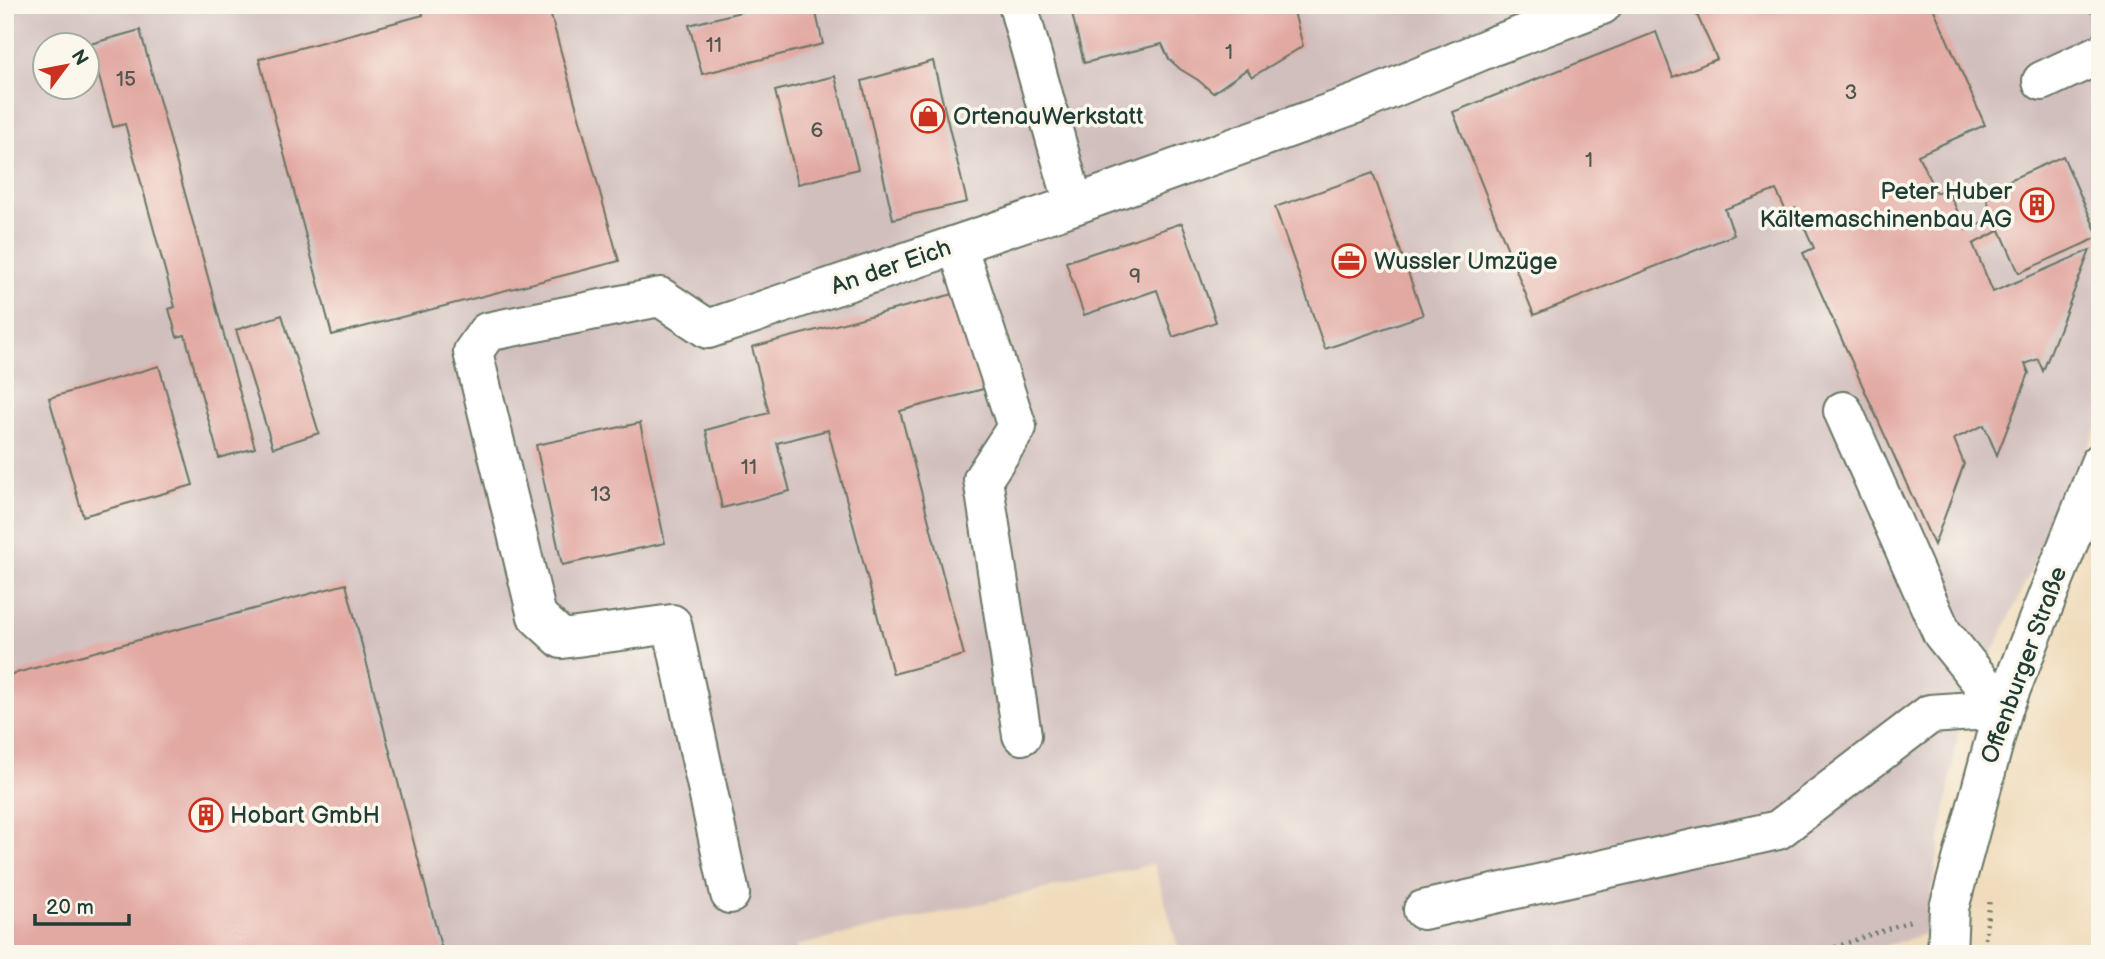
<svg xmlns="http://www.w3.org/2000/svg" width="2105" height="959" font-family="'Balsamiq Sans',sans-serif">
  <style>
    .industrial { fill: #d1bfbe; fill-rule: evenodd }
    .building { fill: #e2a9a3 }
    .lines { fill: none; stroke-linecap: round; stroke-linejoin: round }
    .minor-casing { stroke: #687564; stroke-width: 42 }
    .path { stroke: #687564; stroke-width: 4.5; stroke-dasharray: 2 5; stroke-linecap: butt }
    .minor { stroke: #fff; stroke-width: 38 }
    .labels { text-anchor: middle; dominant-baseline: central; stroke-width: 7; stroke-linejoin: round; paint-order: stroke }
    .number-label { font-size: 21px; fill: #505850 }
    .poi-label { font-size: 24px; fill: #1f3d34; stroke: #fbf7ec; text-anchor: start }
    .street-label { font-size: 24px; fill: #1f3d34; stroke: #fbf7ec }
  </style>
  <rect width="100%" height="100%" fill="#fbf7ec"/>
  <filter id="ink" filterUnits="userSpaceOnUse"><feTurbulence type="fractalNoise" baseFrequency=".0143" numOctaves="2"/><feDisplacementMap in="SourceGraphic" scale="14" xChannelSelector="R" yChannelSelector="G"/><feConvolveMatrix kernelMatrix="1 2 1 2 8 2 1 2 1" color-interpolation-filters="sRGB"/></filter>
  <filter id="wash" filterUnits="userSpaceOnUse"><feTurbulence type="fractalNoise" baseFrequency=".00686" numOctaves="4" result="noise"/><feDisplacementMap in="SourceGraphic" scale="28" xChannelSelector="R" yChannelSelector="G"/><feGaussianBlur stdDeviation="1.57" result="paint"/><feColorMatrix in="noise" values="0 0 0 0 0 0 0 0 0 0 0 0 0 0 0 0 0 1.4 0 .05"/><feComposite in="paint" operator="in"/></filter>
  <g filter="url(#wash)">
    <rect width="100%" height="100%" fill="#f0dcbc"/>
    <path class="industrial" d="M5 5H2100V421L1959 726 1925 934 1857 954H1180L1154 864 796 946 798 954H5ZM46 46H88V88H46Z"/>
    <g id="blocks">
      <path class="building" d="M421 5H548L619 261 332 335 259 59 423 15Z
        M768 5 843 6 816 13 823 44 702 74 689 25Z
        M1070 5H1314V6L1294 12 1303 46 1252 77 1247 69 1213 93 1198 80 1180 69 1169 59 1162 44 1084 63Z
        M1719 5H1932L1985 125 1918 155 1936 193 1947 188 1966 230 1995 218 1983 192 2063 156 2099 237 2019 273 2000 230 1973 244 1993 292 2090 250 2043 371 2038 359 2025 364 2029 373 1997 455 1984 425 1954 439 1964 464 1934 545 1803 253 1814 248 1796 208 1787 213 1776 190 1725 209 1734 235 1534 315 1453 112 1656 32 1673 77 1717 59 1697 15Z
        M140 30 255 448 219 458 185 335 177 337 169 309 175 307 125 124 113 127 90 44Z
        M933 61 967 202 893 219 862 81Z
        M835 76 858 169 798 184 775 91Z
        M1373 173 1423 315 1325 349 1275 207Z
        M1182 223 1216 322 1173 337 1157 290 1084 315 1066 262Z
        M961 292 987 388 900 411 964 655 893 674 828 430 777 443 790 491 722 508 706 430 769 413 752 347Z
        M282 315 319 433 273 448 236 330Z
        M159 366 193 485 83 516 49 398Z
        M640 423 665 543 562 565 536 445Z
        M346 584 443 954H5V676Z"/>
    </g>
  </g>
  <g filter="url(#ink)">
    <use href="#blocks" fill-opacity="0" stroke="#687564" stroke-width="2"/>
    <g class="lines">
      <defs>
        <path id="minor" d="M1018 5 1074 205
          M2042 81 2100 54
          M957 245 1017 427 983 479 1022 735
          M1843 411 1942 633 2003 709
          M730 894 672 624 562 639 537 616 473 352 487 332 660 297 708 329 1074 205 1355 104 1493 46 1602 5
          M1423 910 1778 830 1930 714 2003 709
          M1947 954 1949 908 2003 709 2100 463"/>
      </defs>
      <use href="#minor" class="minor-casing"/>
      <path class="path" d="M2089 5 2096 20
        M1985 939 1990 899
        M1815 954 1913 920"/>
      <use href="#minor" class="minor"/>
    </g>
  </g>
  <defs>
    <symbol id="shop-ring" viewBox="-11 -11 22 22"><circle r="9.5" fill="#fbf7ec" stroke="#c8321e" stroke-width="1.5"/><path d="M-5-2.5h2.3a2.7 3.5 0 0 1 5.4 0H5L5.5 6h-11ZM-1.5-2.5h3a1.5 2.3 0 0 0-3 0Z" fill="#c8321e"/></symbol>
    <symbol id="building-ring" viewBox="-11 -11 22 22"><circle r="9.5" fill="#fbf7ec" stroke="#c8321e" stroke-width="1.5"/><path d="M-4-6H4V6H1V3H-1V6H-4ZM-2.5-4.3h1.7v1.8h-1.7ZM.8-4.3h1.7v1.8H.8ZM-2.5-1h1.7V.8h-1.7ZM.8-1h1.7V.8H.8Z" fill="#c8321e"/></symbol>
    <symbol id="office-ring" viewBox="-11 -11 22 22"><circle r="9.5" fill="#fbf7ec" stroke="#c8321e" stroke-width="1.5"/><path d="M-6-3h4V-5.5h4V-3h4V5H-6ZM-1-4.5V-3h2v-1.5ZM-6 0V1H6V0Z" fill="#c8321e"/></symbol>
  </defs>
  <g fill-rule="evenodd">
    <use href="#shop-ring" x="909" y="97" width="38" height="38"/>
    <use href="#building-ring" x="2018" y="186" width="38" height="38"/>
    <use href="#office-ring" x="1330" y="242" width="38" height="38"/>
    <use href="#building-ring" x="187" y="796" width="38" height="38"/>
  </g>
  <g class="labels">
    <g class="number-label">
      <text x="714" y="45">11</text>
      <text x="1229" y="52">1</text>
      <text x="126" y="79">15</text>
      <text x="1851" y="92">3</text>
      <text x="817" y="130">6</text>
      <text x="1589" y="160">1</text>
      <text x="1135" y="276">9</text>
      <text x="749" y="467">11</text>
      <text x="601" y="494">13</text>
    </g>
    <g class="poi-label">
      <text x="953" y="116">OrtenauWerkstatt</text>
      <text x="2012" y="191" text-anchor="end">Peter Huber<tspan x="2012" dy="28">Kältemaschinenbau AG</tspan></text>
      <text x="1374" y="261">Wussler Umzüge</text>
      <text x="230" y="815">Hobart GmbH</text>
    </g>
    <g class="street-label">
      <text transform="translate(891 267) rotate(-19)">An der Eich</text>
      <text transform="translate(2024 665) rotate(-70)">Offenburger Straße</text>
    </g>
  </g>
  <rect width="2105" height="959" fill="none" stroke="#fbf7ec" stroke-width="28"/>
  <g transform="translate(66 66) rotate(58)"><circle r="33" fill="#fbf7ec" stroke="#a3ada2" stroke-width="2"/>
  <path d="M0-5L12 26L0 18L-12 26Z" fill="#c8321e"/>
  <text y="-10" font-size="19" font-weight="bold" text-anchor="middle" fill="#1f3d34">N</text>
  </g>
  <path d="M35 914v10h94v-10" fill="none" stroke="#1f3d34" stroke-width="3.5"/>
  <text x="46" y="914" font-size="21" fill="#1f3d34" stroke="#fbf7ec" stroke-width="5" paint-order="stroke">20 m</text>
</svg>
